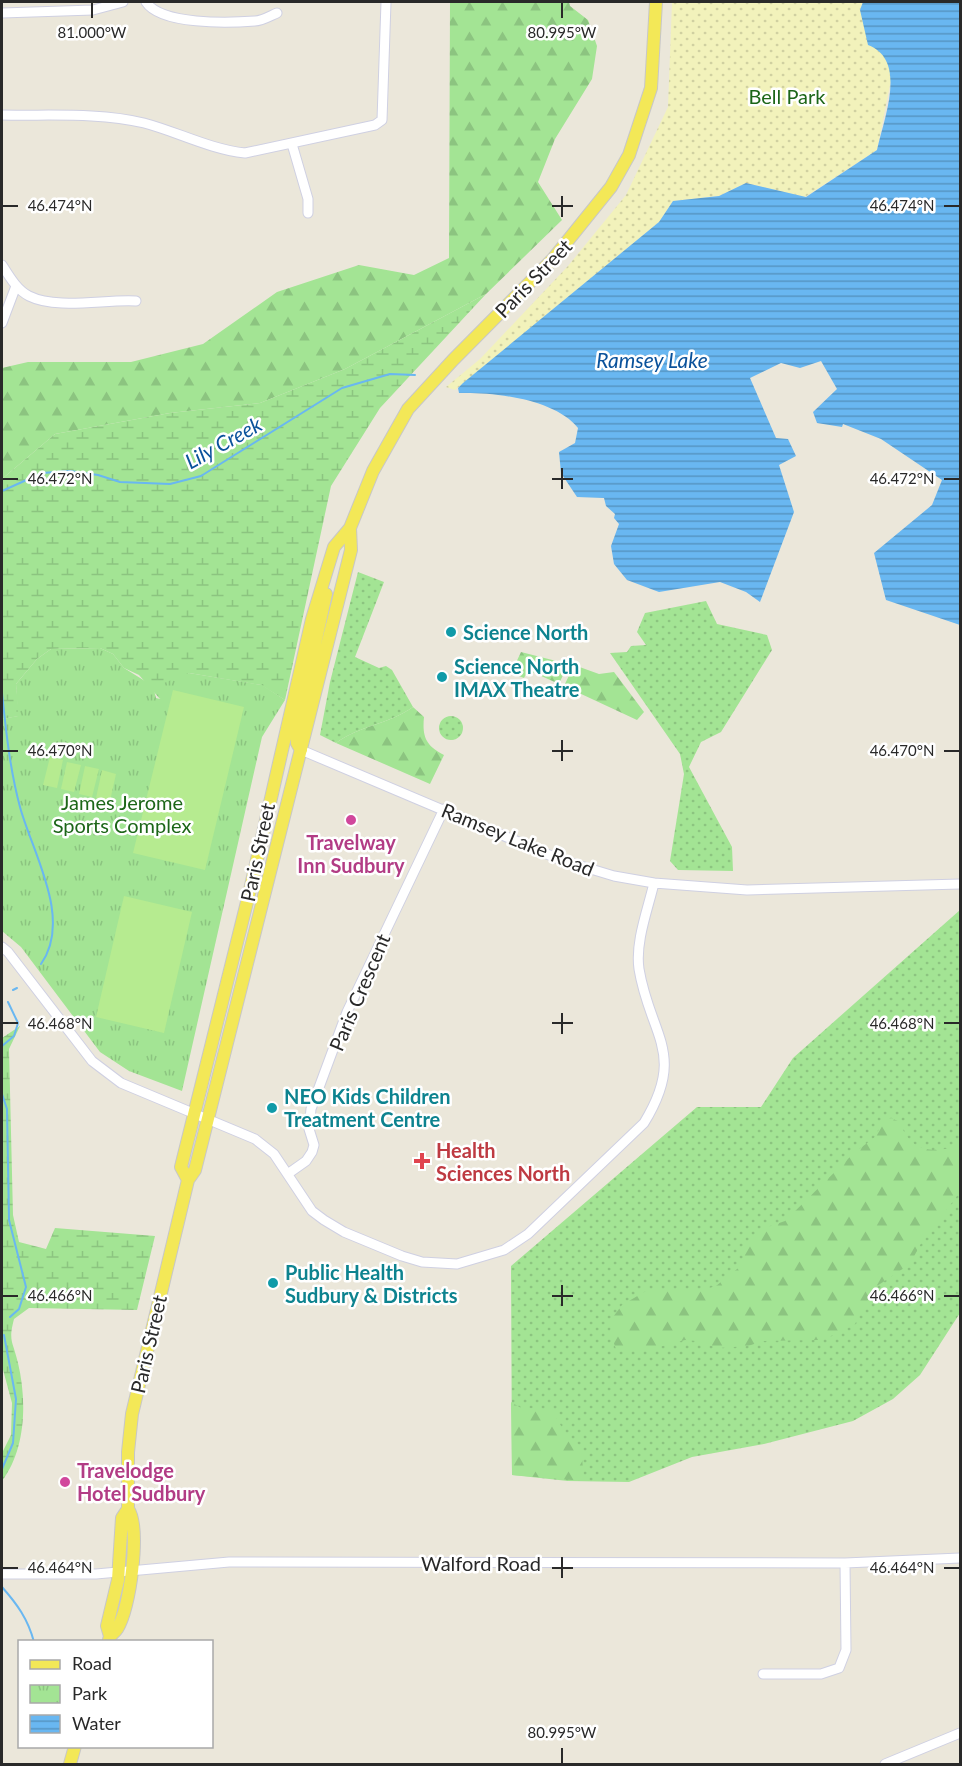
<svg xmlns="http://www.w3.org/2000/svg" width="962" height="1766" font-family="Lato,sans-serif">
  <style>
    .grass { fill: url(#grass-dots) }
    .forest { fill: url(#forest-firs) }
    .wetland { fill: url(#wetland-marsh) }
    .sand { fill: url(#sand-dots) }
    .park { fill: url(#park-tufts) }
    .pitch { fill: #b6eb90 }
    .water { fill: url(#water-rules) }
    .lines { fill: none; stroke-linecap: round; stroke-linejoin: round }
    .stream { stroke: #69b7f1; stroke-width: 2 }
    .minor-casing { stroke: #cfd0e2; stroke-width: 11 }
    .major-casing { stroke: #c7c7c7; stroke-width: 14 }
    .minor { stroke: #fff; stroke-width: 9 }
    .major { stroke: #f3e857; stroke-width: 12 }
    .ticks { fill: none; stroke: #292929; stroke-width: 2 }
    .culture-dot { fill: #0f9aa8; stroke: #fff; stroke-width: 2 }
    .hotel-dot { fill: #d1479c; stroke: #fff; stroke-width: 2 }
    .health-dot { fill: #e0444e; stroke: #fff; stroke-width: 2 }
    .labels { text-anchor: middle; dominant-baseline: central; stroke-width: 5; stroke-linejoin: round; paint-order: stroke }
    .park-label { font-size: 20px; fill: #1c6618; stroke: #fff }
    .street-label { font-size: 20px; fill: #292929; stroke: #fff }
    .culture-label { font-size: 20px; font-weight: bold; fill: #0d838f; stroke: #fff; text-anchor: start }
    .hotel-label { font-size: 20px; font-weight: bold; fill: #b23c85; stroke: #fff }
    .health-label { font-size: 20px; font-weight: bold; fill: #be3a42; stroke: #fff; text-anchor: start }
    .water-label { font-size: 21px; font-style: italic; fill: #0a529b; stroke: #fff }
    .ticks-label { font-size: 15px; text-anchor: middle; fill: #292929; stroke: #fff; stroke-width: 5; stroke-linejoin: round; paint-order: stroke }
  </style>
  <defs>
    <pattern id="grass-dots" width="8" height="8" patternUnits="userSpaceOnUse" patternTransform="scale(1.5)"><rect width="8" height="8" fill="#a3e494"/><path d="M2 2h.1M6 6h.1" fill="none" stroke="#8cc480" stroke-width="1.8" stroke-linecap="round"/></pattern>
    <pattern id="forest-firs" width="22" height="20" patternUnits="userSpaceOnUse" patternTransform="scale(1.5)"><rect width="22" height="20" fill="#a3e494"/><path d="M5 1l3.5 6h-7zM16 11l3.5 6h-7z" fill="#8cc480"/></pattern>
    <pattern id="wetland-marsh" width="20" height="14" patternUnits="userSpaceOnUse" patternTransform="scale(1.5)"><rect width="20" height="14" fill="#a3e494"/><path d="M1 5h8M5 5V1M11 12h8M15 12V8" fill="none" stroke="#8cc480"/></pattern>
    <pattern id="sand-dots" width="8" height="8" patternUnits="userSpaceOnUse" patternTransform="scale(1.5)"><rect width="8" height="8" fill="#f2f2bb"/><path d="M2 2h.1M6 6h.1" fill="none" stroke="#d0d0a1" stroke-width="1.8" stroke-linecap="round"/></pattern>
    <pattern id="park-tufts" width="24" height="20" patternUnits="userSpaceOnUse" patternTransform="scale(1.5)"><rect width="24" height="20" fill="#a3e494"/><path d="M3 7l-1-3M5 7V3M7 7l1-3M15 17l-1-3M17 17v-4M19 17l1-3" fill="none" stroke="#8cc480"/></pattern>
    <pattern id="water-rules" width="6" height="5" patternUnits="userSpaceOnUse" patternTransform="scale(1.5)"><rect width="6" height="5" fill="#69b7f1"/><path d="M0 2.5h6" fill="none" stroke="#5695c3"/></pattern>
  </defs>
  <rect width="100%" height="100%" fill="#ebe7da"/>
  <path class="grass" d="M358 572 384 582 355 657 379 668 386 666 392 670 413 707C389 724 359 726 336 743L320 735 330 682Z
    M706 601 717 624 767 635 772 650 721 732 701 742 689 767 732 847 733 871 678 870 670 861 684 774 680 754 610 653 627 652 631 646 646 645 637 632 645 613Z
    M439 728a12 12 0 1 1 24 0a12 12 0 1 1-24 0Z
    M960 910V1313L920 1375 893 1399 853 1421 764 1444 692 1457 629 1482 568 1481 512 1475 511 1266 697 1107H761L793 1058Z"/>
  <path class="forest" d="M450 2H569L570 6 588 20 597 46 592 79 555 139 538 182 562 220 486 294 345 369 260 403 170 413 55 434 2 479V368L28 362H131L203 344 277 292 359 265 414 275 449 258Z
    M521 652 568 664 559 684 528 670 524 678 519 676 514 667Z
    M574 665 599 674 614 672 644 712 637 720 564 686Z
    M413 707 424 717C422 737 426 746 444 755L430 784 336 743C359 726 389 724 413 707Z
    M891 1118 900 1122C910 1153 932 1153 960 1146V1192L920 1245 910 1264 874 1288 855 1324 827 1338 817 1340 763 1341 748 1346 718 1348 697 1341 685 1340 644 1351 616 1349 610 1332 613 1317 622 1305 646 1291 655 1289 699 1291 716 1286 742 1265 746 1246 759 1230 785 1221 854 1153 875 1137 882 1123Z
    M511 1402 521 1408 550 1409C564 1426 560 1433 581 1446L584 1481 512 1475Z"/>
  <path class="wetland" d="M486 294 380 408 331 486 285 700 261 685 189 673 160 699 139 675 124 668 113 654 100 648 51 649 37 659 16 684 19 716 2 719V479L55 434 170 413 260 403 345 369Z
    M20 1026 9 1049 13 1215 19 1242 46 1249 55 1228 155 1236 137 1310 29 1308 14 1319C8 1342 13 1341 18 1363 27 1401 26 1449 2 1481V1453L11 1435 12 1403 2 1366V1038Z"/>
  <path class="sand" d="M672 2H863L860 10 875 47 887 58 892 75 877 150 805 197 746 183 719 196 673 201 659 222 455 390 446 387 480 359 568 266 626 195 668 107Z"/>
  <path class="park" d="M100 648 113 654 124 668 153 686 156 698 160 699 164 683 189 673 262 685 285 700 262 737 182 1091 129 1071 100 1052 21 947 2 931V719L18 716 16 684 37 659 51 649Z"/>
  <path class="pitch" d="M173 690 244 707 205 870 133 853Z
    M50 757 63 760 57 788 43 785Z
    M67 762 81 765 74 792 61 789Z
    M85 766 99 769 92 797 79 794Z
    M102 770 116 774 110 801 96 798Z
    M124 896 192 912 164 1033 96 1017Z"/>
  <path class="water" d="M863 2H960V625L886 600 874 553 932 505 942 480 881 439 843 424 842 427 817 423 813 412 837 389 821 361 800 368 781 363 750 378 776 438 788 439 796 456 779 465 794 512 760 602 746 592 720 582 659 592 627 580 614 564 611 546 619 524 614 518 615 514 606 506 604 498 577 497 561 473 559 452 575 443 578 428C555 399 494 392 459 393L458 388 463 383 659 222 673 201 719 196 746 183 806 197 877 150C884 118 908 60 868 45L860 10Z"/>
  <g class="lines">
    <path class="stream" d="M2 491 42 473 70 471 98 475 120 482 170 484 201 476 342 388 390 374 415 375
      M2 693C6 731 10 770 20 807 32 852 73 919 41 964
      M13 990 17 988
      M2 1046 14 1036 18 1023 8 1002
      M2 1094 7 1109 9 1220 26 1287 19 1309 10 1317
      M2 1469 13 1443 16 1399 4 1335
      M2 1587C17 1604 28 1619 34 1642"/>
    <defs>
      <path id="minor" d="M146 2C161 25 228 23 255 21 262 21 270 16 277 13
        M2 13 93 10 123 2
        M2 115C48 116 99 112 144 123 178 132 209 149 245 153L375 125 382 120 386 2
        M292 144 308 199V213
        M2 265C9 276 17 290 29 296 57 310 105 299 136 301
        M2 323 16 286
        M301 750 561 860 614 876 654 883 747 890 960 884
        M2 947 8 952 92 1061 121 1083 255 1139 274 1154 312 1211 324 1220 344 1232 402 1256 422 1262 457 1264 504 1250 528 1234 644 1123C687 1053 650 1036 639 969 635 942 648 909 654 883
        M289 1173 306 1161 312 1152 314 1145 309 1129 311 1109 347 1012 444 809
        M2 1574H96L229 1562 845 1563 960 1558
        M763 1674H821L839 1668 846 1650 845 1563
        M885 1764 960 1733"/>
      <path id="major" d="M301 750 297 743 296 730 326 594
        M188 1180 181 1167 250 890 312 619 334 547 350 528 373 471 408 409 453 360 553 259 611 187 629 155 651 88 656 2
        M110 1636 107 1626 118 1580 122 1518 128 1509V1452L132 1414 188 1180 195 1170 351 550 350 528
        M109 1640C110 1634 114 1634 117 1629 130 1610 141 1528 128 1509
        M70 1764 75 1746"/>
    </defs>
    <use href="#minor" class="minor-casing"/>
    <use href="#major" class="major-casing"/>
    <use href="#minor" class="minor"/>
    <use href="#major" class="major"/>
  </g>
  <path class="ticks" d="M92 3V18M562 3V18M562 196V217M3 206H18M552 206H573M944 206H959M562 468V489M3 479H18M552 479H573M944 479H959M562 740V761M3 751H18M552 751H573M944 751H959M562 1013V1034M3 1023H18M552 1023H573M944 1023H959M562 1285V1306M3 1296H18M552 1296H573M944 1296H959M562 1557V1578M3 1568H18M552 1568H573M944 1568H959M562 1748V1763"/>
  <g class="culture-dot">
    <circle cx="451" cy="632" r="6"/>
    <circle cx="442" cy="677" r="6"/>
    <circle cx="272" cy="1108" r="6"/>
    <circle cx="273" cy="1283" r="6"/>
  </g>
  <g class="hotel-dot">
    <circle cx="351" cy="820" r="6"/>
    <circle cx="65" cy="1482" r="6"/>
  </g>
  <path class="health-dot" d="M419 1152h6v6h6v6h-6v6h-6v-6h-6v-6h6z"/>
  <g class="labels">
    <g class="park-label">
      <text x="787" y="96">Bell Park</text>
      <text x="122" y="802">James Jerome<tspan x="122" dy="23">Sports Complex</tspan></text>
    </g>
    <g class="street-label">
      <text transform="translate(533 278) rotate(-46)">Paris Street</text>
      <text transform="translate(518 839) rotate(22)">Ramsey Lake Road</text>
      <text transform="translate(257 852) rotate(-78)">Paris Street</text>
      <text transform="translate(359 992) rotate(-67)">Paris Crescent</text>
      <text transform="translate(148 1344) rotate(-77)">Paris Street</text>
      <text x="481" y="1563">Walford Road</text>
    </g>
    <g class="culture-label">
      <text x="463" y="632">Science North</text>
      <text x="454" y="666">Science North<tspan x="454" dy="23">IMAX Theatre</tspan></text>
      <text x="284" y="1096">NEO Kids Children<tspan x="284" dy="23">Treatment Centre</tspan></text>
      <text x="285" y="1272">Public Health<tspan x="285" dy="23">Sudbury &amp; Districts</tspan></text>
    </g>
    <g class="hotel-label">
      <text x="351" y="842">Travelway<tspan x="351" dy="23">Inn Sudbury</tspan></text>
      <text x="77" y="1470" text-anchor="start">Travelodge<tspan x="77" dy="23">Hotel Sudbury</tspan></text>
    </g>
    <g class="health-label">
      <text x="436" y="1150">Health<tspan x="436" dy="23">Sciences North</tspan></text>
    </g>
    <g class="water-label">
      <text x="652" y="359">Ramsey Lake</text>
      <text transform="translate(223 442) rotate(-29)">Lily Creek</text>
    </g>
  </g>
  <g class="ticks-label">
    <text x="92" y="38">81.000°W</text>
    <text x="562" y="38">80.995°W</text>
    <text x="60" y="211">46.474°N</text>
    <text x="902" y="211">46.474°N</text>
    <text x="60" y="484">46.472°N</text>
    <text x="902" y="484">46.472°N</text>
    <text x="60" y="756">46.470°N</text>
    <text x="902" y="756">46.470°N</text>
    <text x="60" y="1029">46.468°N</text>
    <text x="902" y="1029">46.468°N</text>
    <text x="60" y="1301">46.466°N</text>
    <text x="902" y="1301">46.466°N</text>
    <text x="60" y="1573">46.464°N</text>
    <text x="902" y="1573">46.464°N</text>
    <text x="562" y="1738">80.995°W</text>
  </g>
  <rect width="962" height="1766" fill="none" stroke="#292929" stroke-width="6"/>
  <rect x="18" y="1640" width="195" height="108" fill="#ffffff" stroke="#a9a9a9" stroke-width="1.5"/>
  <rect x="30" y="1660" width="30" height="9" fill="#f3e857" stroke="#a9a9a9" stroke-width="1.5"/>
  <text x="72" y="1670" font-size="18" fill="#292929">Road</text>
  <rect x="30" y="1685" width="30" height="18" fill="url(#park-tufts)" stroke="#a9a9a9" stroke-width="1.5"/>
  <text x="72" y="1700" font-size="18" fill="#292929">Park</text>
  <rect x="30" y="1715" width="30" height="18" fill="url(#water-rules)" stroke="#a9a9a9" stroke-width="1.5"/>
  <text x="72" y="1730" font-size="18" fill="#292929">Water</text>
</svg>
